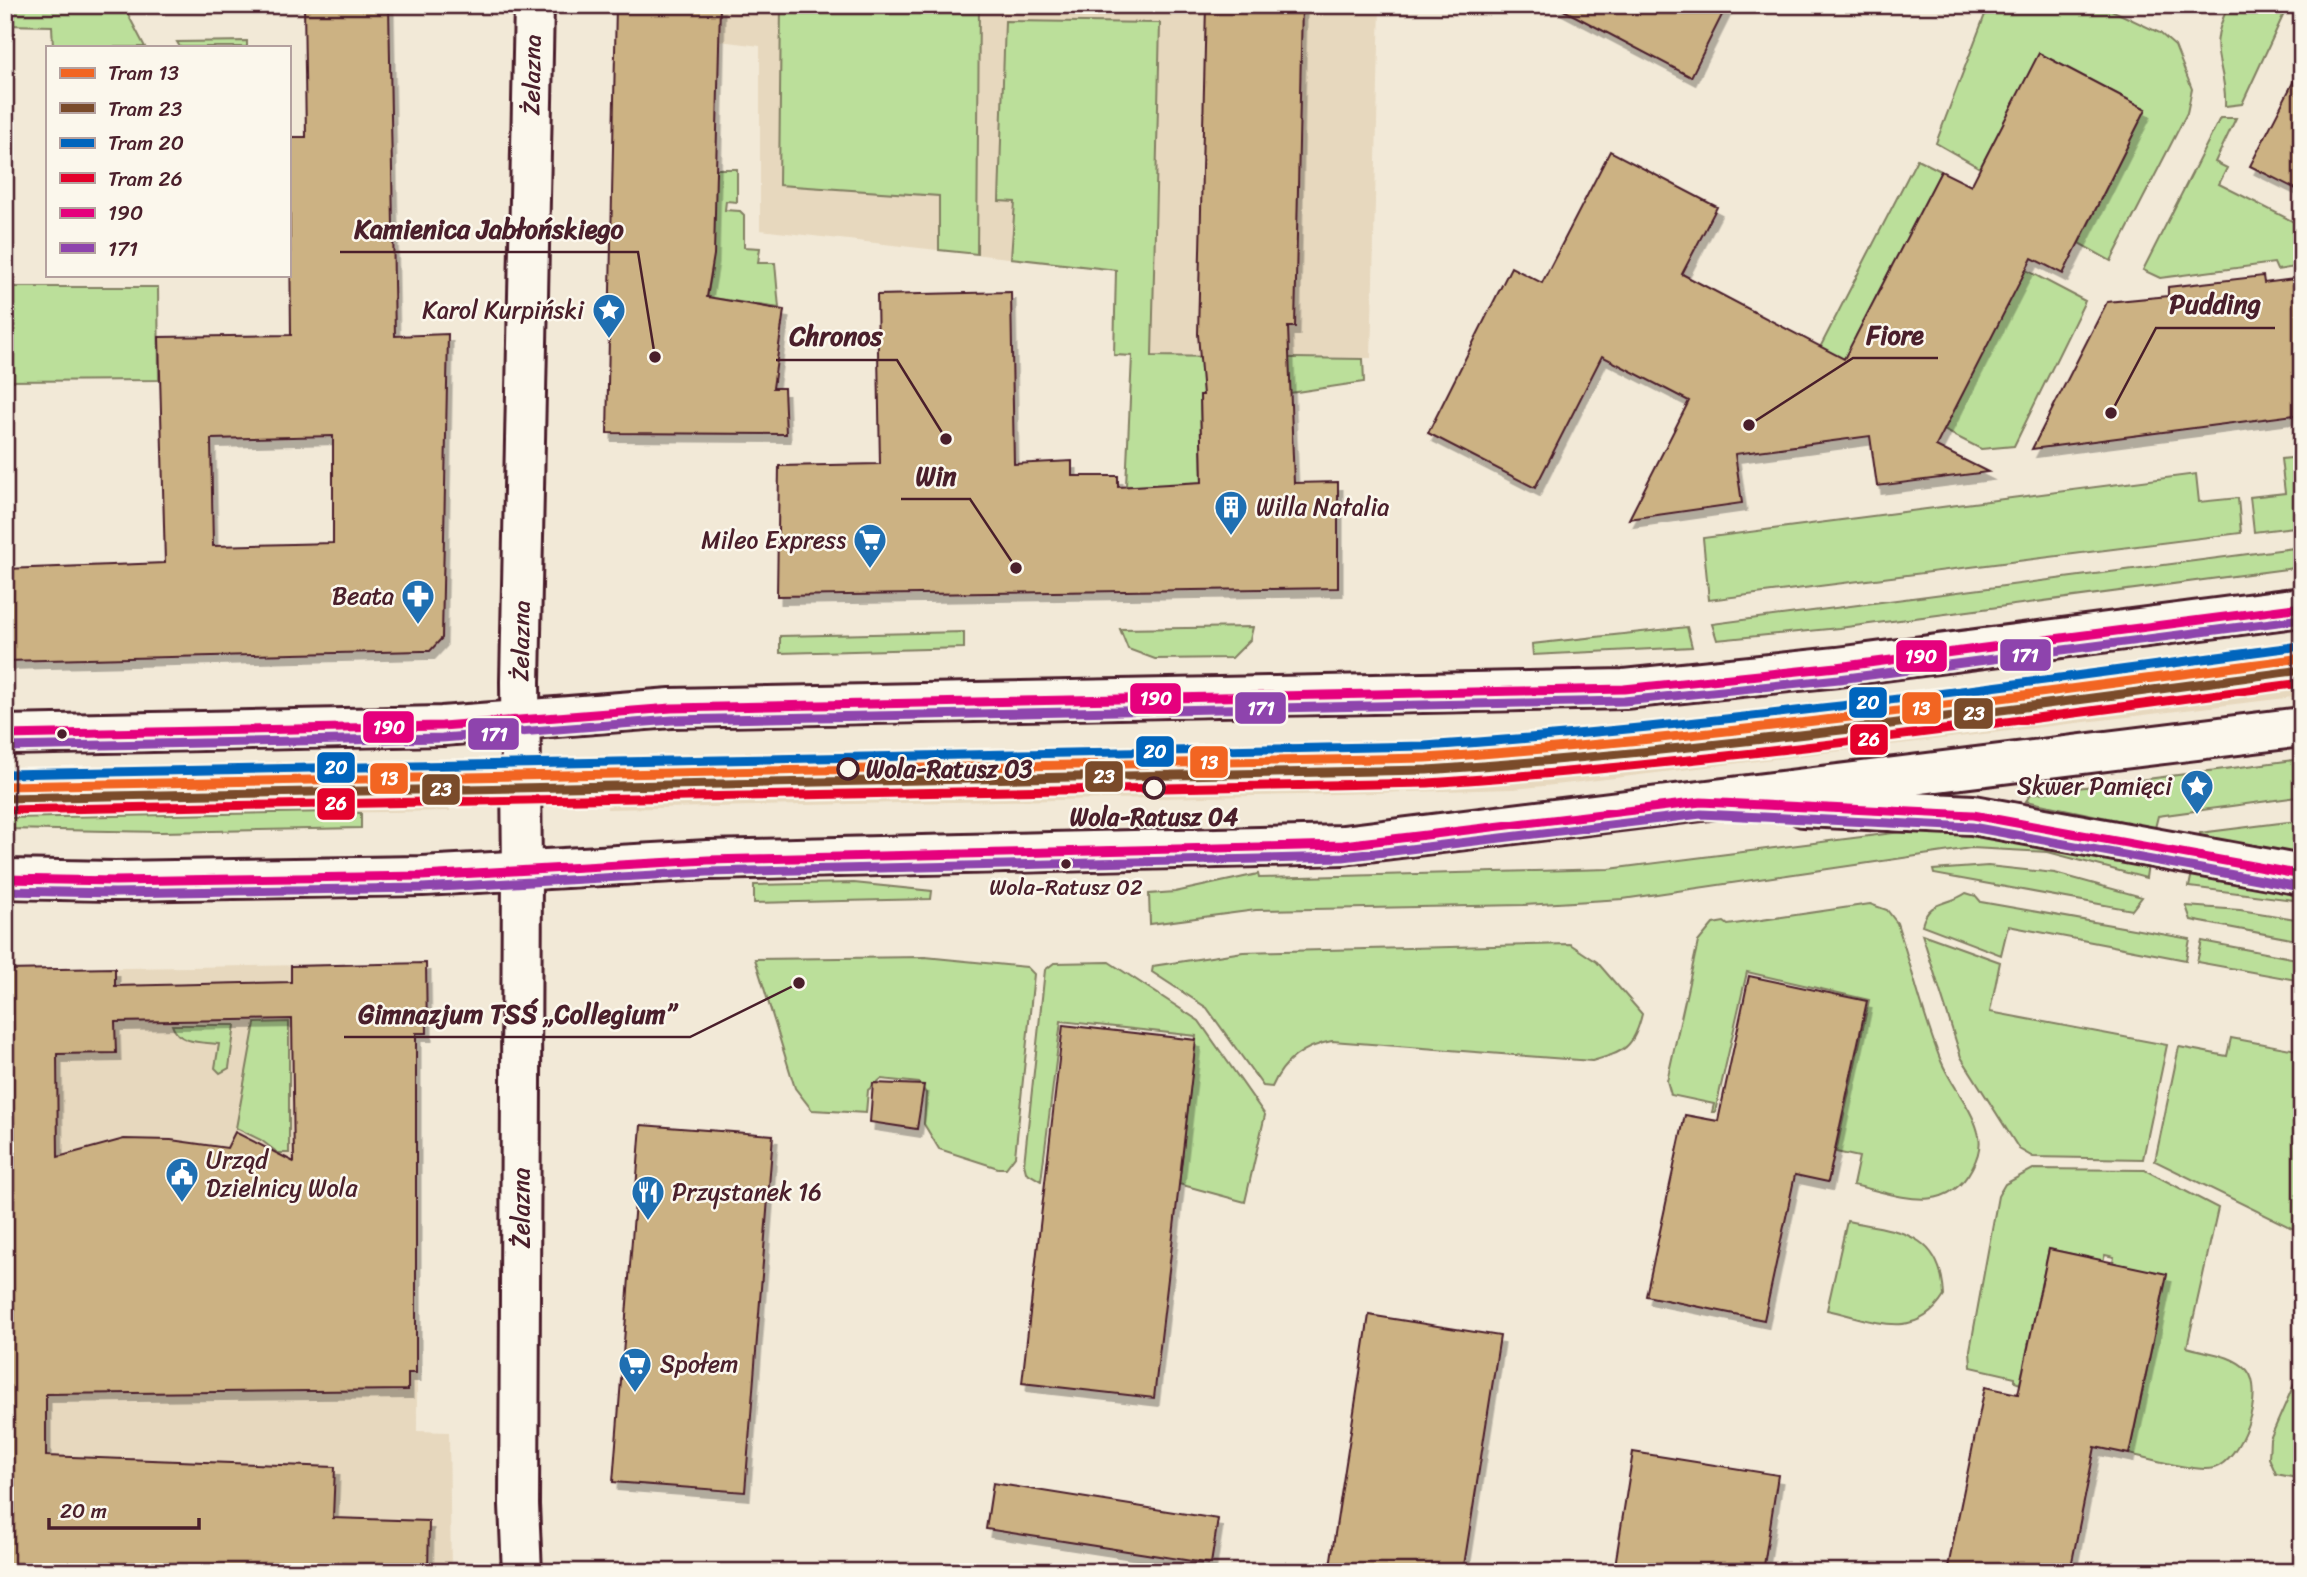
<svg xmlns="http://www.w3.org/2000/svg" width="2307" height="1577" font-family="Sriracha,sans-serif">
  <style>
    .built { fill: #e7d8be }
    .green { fill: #bbdf9a; stroke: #827f62; stroke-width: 2 }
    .building { fill: #ccb283; stroke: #4a1f2b; stroke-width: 2; fill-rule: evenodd; filter: url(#shadow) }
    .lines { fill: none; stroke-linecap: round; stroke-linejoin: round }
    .minor-casing { stroke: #4a1f2b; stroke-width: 44 }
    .tertiary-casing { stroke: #4a1f2b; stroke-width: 44 }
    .secondary-casing { stroke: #4a1f2b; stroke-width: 44 }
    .minor { stroke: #fbf7ec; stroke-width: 38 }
    .tertiary { stroke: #fbf7ec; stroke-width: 38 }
    .secondary { stroke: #fbf7ec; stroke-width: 38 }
    .bus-1-casing { stroke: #fbf7ec; stroke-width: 14 }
    .bus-2-casing { stroke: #fbf7ec; stroke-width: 14 }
    .bus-1 { stroke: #e5007d; stroke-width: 9 }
    .bus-2 { stroke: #8e44ad; stroke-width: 9 }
    .tram-1-casing { stroke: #fbf7ec; stroke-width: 14 }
    .tram-2-casing { stroke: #fbf7ec; stroke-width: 14 }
    .tram-3-casing { stroke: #fbf7ec; stroke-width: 14 }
    .tram-4-casing { stroke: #fbf7ec; stroke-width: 14 }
    .tram-1 { stroke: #f26522; stroke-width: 9 }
    .tram-2 { stroke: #7a4b2a; stroke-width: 9 }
    .tram-3 { stroke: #0065bd; stroke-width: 9 }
    .tram-4 { stroke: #e4002b; stroke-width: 9 }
    .bus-dot { fill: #4a1f2b; stroke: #fbf7ec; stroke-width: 2.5 }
    .stop-dot { fill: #fbf7ec; stroke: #4a1f2b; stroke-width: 3.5 }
    .labels { text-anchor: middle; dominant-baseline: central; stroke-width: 5; stroke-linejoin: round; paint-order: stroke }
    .bus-label { font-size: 22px; fill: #4a1f2b; stroke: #fbf7ec }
    .street-label { font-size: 24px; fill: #4a1f2b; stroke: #fbf7ec }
    .poi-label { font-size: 24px; fill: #4a1f2b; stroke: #fbf7ec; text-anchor: end }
    .stop-label { font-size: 24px; font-weight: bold; fill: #4a1f2b; stroke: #fbf7ec; text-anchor: start }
    .leader { fill: none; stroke: #4a1f2b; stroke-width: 2.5 }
    .callout-dot { fill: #4a1f2b; stroke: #fbf7ec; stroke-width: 2.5 }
    .callout-label { font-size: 26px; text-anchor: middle; font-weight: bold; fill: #4a1f2b; stroke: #fbf7ec; stroke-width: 5; stroke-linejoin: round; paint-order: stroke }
    .line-badge { stroke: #fbf7ec; stroke-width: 2.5 }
    .badge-label { font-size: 19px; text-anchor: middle; font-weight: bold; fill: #fff }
  </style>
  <defs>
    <filter id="shadow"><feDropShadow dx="4.5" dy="8" stdDeviation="0" flood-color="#0004"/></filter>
  </defs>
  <rect width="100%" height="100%" fill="#f2e9d7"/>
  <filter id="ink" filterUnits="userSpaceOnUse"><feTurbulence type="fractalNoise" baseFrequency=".0143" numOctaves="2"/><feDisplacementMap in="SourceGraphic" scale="14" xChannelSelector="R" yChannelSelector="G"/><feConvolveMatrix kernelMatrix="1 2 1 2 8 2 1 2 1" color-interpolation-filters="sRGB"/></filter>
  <g filter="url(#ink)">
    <path class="built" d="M616 5H1380L1371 358 1114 355 1116 270 760 230V46L615 28Z
      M2302 649V696L1564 784 1513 789 1300 795 607 809 606 765 1404 752 1543 746Z
      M351 766 352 769 447 767 450 811 5 818V772Z
      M426 963 427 1033 416 1034 417 1431 449 1432 451 1572H5V970Z"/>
    <path class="green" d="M5 5H123L145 47H53L52 26 5 25Z
      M781 5H979L977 254 939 250V196L779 185Z
      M2026 5H2101L2160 33 2175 46 2192 89 2187 113 2111 261 2079 243 2146 109 2039 54 1980 168 1936 143 1986 12Z
      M2229 5H2288L2242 104 2225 106C2227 60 2204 54 2229 5Z
      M1005 21 1160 23 1152 356 1363 359 1364 382 1290 393 1200 395 1202 485 1126 486 1132 356 1114 355 1116 270 1011 258 1015 202 999 201Z
      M247 41V47H180L177 42Z
      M2220 118H2236L2215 162 2227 168 2219 184 2302 226V266L2277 270 2274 263 2160 278 2143 270Z
      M1917 159 1941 171 1857 334 2026 270 2085 301 2014 446 1981 449 1812 363Z
      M716 169H737V202L726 201 725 210 740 211 744 215V247L760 248 758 263H775L779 308 707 297 712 270 702 264Z
      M5 287H158L159 380 5 381Z
      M2302 457V526L2254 532 2250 497 2285 493 2281 459Z
      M2196 474 2199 502 2238 498 2241 533 1709 600 1703 538Z
      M2302 547V567L1839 628 1717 640 1712 624Z
      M1253 627 1250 640 1232 658 1155 659 1128 649 1120 629Z
      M1687 627 1692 647 1533 655 1532 644Z
      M964 632V648L780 653V636Z
      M2302 759 2297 797 2158 816 2155 828 2026 801 2031 794Z
      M332 812 361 813V828L161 832 5 829V818Z
      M2296 821 2301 855 2200 837V833Z
      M1917 830H1957L2148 864 2146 878 2048 852 1971 848 1623 899 1524 905 1256 910 1150 924 1149 894 1175 892 1258 874 1259 878 1609 869Z
      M1988 866 2055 873 2142 897 2132 910 1934 874 1933 870Z
      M2193 868 2302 888V901L2189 887Z
      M854 883 932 891 931 899 754 903V885Z
      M1966 893 1976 896 1981 902 2190 939 2186 960 2008 926 2001 955 1922 925C1929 899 1948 906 1966 893Z
      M1870 904 1887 910 1897 923C1912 968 1923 1017 1941 1061 1951 1085 1971 1106 1978 1132 1982 1144 1978 1157 1972 1168 1946 1218 1896 1194 1853 1185L1859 1157 1836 1152 1869 1000 1747 972 1715 1112H1712L1714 1104 1671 1095 1667 1081 1698 942 1713 924 1724 922 1728 925Z
      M2186 906 2240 910 2302 920V941L2191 920Z
      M1922 934 2000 962 1990 1012 2167 1045 2143 1159 2033 1157 2019 1149 1961 1057Z
      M2202 941 2302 960V981L2197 962Z
      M1570 944 1597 962 1642 1014C1634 1048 1624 1052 1592 1061L1332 1041C1304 1046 1283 1061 1272 1087L1263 1086 1207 1008 1152 972 1153 966 1243 952Z
      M925 957 1027 967 1034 974 1015 1156 1006 1168H998L939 1149 924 1124 926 1093 919 1083 881 1079 868 1090 866 1113 812 1110 795 1088 755 959Z
      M1109 962 1199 1021 1265 1115 1245 1202 1179 1184 1196 1036 1061 1021 1041 1181 1026 1172 1024 1164 1045 970 1054 963Z
      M289 1022V1153H278L261 1140 236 1128 255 1023Z
      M172 1025H235L229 1068 220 1073 215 1068 219 1044C202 1042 178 1044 172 1025Z
      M2231 1038 2302 1051V1233L2155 1161 2179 1047 2227 1056Z
      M2033 1169 2145 1170 2218 1208 2187 1347C2206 1353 2232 1354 2247 1370 2266 1392 2241 1460 2214 1468 2197 1473 2148 1458 2129 1454L2167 1275 2113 1263 2114 1257 2105 1255 2103 1261 2049 1249 2020 1384 2015 1382V1377L1971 1367 1970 1350 1998 1196 2005 1184Z
      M1847 1221C1898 1231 1942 1232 1944 1296 1915 1343 1871 1319 1827 1310Z
      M2302 1366V1479L2276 1474 2269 1458 2270 1439Z"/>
    <path class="building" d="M304 5H389L395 336 448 334 442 638 430 651H422L5 661V569L165 563 159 337 291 335 289 137H306ZM333 436V543L213 546 211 439Z
      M616 5H720L714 255 707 297 784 310 773 388H784L786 434 607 433Z
      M1206 5H1302L1295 327H1288L1294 483 1338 482V588L777 596 779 466 880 464 877 295 1011 292 1014 464 1072 461V476H1118V487L1202 482 1200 395H1203L1198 334Z
      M1554 5H1727L1691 77Z
      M2039 53 2146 109 2063 274 2032 258 1936 446 1988 472 1877 486 1870 436 1735 454 1742 503 1629 519 1689 401 1602 356 1535 488 1428 433 1511 267 1542 283 1610 151 1717 207 1682 274 1844 359 1941 171 1971 186Z
      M2302 65V192L2250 166Z
      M2263 276 2264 283 2302 278V414L2032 449 2107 302 2168 296V287Z
      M426 963 427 1033H416V1373H408V1390L46 1394V1456L335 1467 333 1518 429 1521 428 1572H5V970L115 968V986L291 982V966ZM292 1019 294 1162 235 1132 227 1148 171 1140 124 1139 58 1157 57 1054 116 1053 115 1022Z
      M1749 976 1867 1001 1828 1182 1795 1175 1764 1320 1646 1296 1685 1115 1718 1121Z
      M1063 1025 1196 1040 1154 1398 1022 1383Z
      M873 1083 924 1085 917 1129 870 1122Z
      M641 1125 773 1135 745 1492 613 1482Z
      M2049 1249 2167 1274 2129 1454 2095 1447 2070 1572H1947L1985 1387 2018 1394Z
      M1369 1315 1500 1336 1463 1572H1329Z
      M1633 1452 1778 1475 1763 1572H1614Z
      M993 1483 1218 1519 1211 1564 986 1529Z"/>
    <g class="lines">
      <defs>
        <path id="minor" d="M522 870 519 1505 522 1572"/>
        <path id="tertiary" d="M522 870 520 682 534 5"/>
        <path id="secondary" d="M5 735 442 726 671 708 1624 689 1837 667 2302 607
          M1804 807 1973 815 2302 875
          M5 879 115 881 422 876 708 860 1343 845 2302 727"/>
      </defs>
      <use href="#minor" class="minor-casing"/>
      <use href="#tertiary" class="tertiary-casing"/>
      <use href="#secondary" class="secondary-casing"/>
      <use href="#minor" class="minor"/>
      <use href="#tertiary" class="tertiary"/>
      <use href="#secondary" class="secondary"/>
      <defs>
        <path id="bus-1" d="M5 735 442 726 671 708 1624 689 1837 667 2302 607
          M5 879 115 881 422 876 708 860 1343 845 1701 802 1973 815 2302 875"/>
        <path id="bus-2" d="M5 747 442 738 672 720 1624 701 1839 679 2302 619
          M5 891 115 893 422 888 708 872 1343 857 1701 814 1972 827 2300 887"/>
      </defs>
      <use href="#bus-1" class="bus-1-casing"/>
      <use href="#bus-2" class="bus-2-casing"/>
      <use href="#bus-1" class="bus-1"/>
      <use href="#bus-2" class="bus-2"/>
      <defs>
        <path id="tram-1" d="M5 786 1426 758C1720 738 2010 697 2302 658"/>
        <path id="tram-2" d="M5 798 1427 770C1720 750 2010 709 2302 670"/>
        <path id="tram-3" d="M5 774 1425 746C1719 726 2009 685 2300 646"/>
        <path id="tram-4" d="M5 810 1428 783C1721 763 2011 721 2302 683"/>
      </defs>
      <use href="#tram-1" class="tram-1-casing"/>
      <use href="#tram-2" class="tram-2-casing"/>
      <use href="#tram-3" class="tram-3-casing"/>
      <use href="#tram-4" class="tram-4-casing"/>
      <use href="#tram-1" class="tram-1"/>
      <use href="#tram-2" class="tram-2"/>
      <use href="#tram-3" class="tram-3"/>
      <use href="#tram-4" class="tram-4"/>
    </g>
  </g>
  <defs>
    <symbol id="sight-pin" viewBox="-11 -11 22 30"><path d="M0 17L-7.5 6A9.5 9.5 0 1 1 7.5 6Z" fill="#1f6fb2" stroke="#fbf7ec"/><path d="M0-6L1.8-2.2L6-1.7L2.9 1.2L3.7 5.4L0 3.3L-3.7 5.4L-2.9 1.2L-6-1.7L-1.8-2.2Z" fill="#fff"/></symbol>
    <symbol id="building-pin" viewBox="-11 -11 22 30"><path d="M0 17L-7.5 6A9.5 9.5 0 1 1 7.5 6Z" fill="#1f6fb2" stroke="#fbf7ec"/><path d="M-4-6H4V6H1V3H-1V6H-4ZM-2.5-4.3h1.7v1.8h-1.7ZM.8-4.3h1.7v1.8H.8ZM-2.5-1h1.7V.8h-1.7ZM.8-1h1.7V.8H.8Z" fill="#fff"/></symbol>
    <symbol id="supermarket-pin" viewBox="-11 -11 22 30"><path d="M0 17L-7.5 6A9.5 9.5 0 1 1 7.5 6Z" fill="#1f6fb2" stroke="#fbf7ec"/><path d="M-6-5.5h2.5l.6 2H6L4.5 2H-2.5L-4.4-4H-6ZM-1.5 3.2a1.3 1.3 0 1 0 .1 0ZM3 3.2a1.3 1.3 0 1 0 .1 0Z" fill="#fff"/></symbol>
    <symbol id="pharmacy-pin" viewBox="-11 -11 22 30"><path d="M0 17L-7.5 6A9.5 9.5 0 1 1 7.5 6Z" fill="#1f6fb2" stroke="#fbf7ec"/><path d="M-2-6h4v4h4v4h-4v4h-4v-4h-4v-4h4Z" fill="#fff"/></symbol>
    <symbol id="civic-pin" viewBox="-11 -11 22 30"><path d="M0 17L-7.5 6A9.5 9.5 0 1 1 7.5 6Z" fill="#1f6fb2" stroke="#fbf7ec"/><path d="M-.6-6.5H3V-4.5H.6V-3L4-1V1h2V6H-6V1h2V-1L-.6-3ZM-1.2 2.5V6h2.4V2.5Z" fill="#fff"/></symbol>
    <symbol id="restaurant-pin" viewBox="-11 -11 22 30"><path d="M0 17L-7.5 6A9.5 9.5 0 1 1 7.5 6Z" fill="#1f6fb2" stroke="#fbf7ec"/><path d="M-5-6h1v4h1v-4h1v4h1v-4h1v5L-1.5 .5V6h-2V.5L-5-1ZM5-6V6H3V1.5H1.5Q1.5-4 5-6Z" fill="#fff"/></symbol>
  </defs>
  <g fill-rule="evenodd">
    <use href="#sight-pin" x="590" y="291" width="38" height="52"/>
    <use href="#building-pin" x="1212" y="488" width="38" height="52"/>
    <use href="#supermarket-pin" x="851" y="521" width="38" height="52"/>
    <use href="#pharmacy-pin" x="399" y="577" width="38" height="52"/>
    <use href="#sight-pin" x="2178" y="767" width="38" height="52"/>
    <use href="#civic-pin" x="163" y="1155" width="38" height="52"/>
    <use href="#restaurant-pin" x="629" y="1173" width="38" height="52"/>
    <use href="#supermarket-pin" x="616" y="1345" width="38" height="52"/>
  </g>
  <g class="bus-dot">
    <circle cx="62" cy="734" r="6"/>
    <circle cx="1066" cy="864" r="6"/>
  </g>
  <g class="stop-dot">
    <circle cx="848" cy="769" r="10"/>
    <circle cx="1154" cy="788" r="10"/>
  </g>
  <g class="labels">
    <g class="bus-label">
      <text x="1066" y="887">Wola-Ratusz 02</text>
    </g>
    <g class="street-label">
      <text transform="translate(532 75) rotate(-89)">Żelazna</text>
      <text transform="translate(521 641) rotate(-89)">Żelazna</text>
      <text transform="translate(521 1208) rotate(-90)">Żelazna</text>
    </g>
    <g class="poi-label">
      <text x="584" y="310">Karol Kurpiński</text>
      <text x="1256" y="507" text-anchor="start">Willa Natalia</text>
      <text x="846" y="540">Mileo Express</text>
      <text x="394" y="596">Beata</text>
      <text x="2172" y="786">Skwer Pamięci</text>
      <text x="206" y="1160" text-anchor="start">Urząd<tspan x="206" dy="28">Dzielnicy Wola</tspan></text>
      <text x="672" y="1192" text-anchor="start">Przystanek 16</text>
      <text x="660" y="1364" text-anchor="start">Społem</text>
    </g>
    <g class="stop-label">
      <text x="866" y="769">Wola-Ratusz 03</text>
      <text x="1154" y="817" text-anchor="middle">Wola-Ratusz 04</text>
    </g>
  </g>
  <path class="leader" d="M655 357L638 252H340M2111 413L2156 328H2275M1749 425L1853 358H1938M946 439L897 360H776M1016 568L970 499H901M799 983L690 1037H344"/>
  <g class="callout-dot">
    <circle cx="655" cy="357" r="7"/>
    <circle cx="2111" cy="413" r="7"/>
    <circle cx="1749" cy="425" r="7"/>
    <circle cx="946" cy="439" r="7"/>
    <circle cx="1016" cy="568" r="7"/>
    <circle cx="799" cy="983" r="7"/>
  </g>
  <g class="callout-label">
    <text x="489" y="238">Kamienica Jabłońskiego</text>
    <text x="2215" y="313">Pudding</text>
    <text x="1895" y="344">Fiore</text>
    <text x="836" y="345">Chronos</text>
    <text x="936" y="485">Win</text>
    <text x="517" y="1023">Gimnazjum TSŚ „Collegium”</text>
  </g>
  <g class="line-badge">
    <rect x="1999" y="638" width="53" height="34" rx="7" fill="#8e44ad"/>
    <rect x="1895" y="639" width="53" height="34" rx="7" fill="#e5007d"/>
    <rect x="1129" y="682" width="53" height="33" rx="7" fill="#e5007d"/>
    <rect x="1848" y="686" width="40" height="33" rx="7" fill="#0065bd"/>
    <rect x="1901" y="691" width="41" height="34" rx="7" fill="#f26522"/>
    <rect x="1234" y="691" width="53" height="34" rx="7" fill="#8e44ad"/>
    <rect x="1953" y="697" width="41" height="33" rx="7" fill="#7a4b2a"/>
    <rect x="362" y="710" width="53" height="34" rx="7" fill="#e5007d"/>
    <rect x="467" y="717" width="53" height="34" rx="7" fill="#8e44ad"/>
    <rect x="1849" y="723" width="40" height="33" rx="7" fill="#e4002b"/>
    <rect x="1135" y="735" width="40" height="33" rx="7" fill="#0065bd"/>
    <rect x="1189" y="745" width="40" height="34" rx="7" fill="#f26522"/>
    <rect x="316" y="751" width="40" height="33" rx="7" fill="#0065bd"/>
    <rect x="1084" y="760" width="40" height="33" rx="7" fill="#7a4b2a"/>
    <rect x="369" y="762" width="40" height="33" rx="7" fill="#f26522"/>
    <rect x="421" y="773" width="40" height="33" rx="7" fill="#7a4b2a"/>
    <rect x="316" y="787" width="40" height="34" rx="7" fill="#e4002b"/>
  </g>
  <g class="badge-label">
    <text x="2025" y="662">171</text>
    <text x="1921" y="663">190</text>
    <text x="1156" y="705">190</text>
    <text x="1868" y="709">20</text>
    <text x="1921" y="715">13</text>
    <text x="1261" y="715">171</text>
    <text x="1974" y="720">23</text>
    <text x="389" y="734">190</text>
    <text x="494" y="741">171</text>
    <text x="1869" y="746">26</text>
    <text x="1155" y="758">20</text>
    <text x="1209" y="769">13</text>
    <text x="336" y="774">20</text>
    <text x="1104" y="783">23</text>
    <text x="389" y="785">13</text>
    <text x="441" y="796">23</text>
    <text x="336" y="810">26</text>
  </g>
  <rect width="2307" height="1577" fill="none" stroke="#fbf7ec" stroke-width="28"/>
  <rect x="14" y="14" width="2279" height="1549" fill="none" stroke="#4a1f2b" stroke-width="2.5" filter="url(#ink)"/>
  <rect x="46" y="46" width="245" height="231" fill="#fbf7ec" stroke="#b4a19f" stroke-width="2"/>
  <rect x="60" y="68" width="35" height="10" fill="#f26522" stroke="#b4a19f" stroke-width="2"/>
  <text x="108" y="80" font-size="21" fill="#4a1f2b">Tram 13</text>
  <rect x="60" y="103" width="35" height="10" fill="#7a4b2a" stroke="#b4a19f" stroke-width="2"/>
  <text x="108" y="116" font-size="21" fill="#4a1f2b">Tram 23</text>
  <rect x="60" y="138" width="35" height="10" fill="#0065bd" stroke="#b4a19f" stroke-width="2"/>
  <text x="108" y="150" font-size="21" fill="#4a1f2b">Tram 20</text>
  <rect x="60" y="173" width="35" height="10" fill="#e4002b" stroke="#b4a19f" stroke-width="2"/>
  <text x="108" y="186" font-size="21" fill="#4a1f2b">Tram 26</text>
  <rect x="60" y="208" width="35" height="10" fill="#e5007d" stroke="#b4a19f" stroke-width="2"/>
  <text x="108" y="220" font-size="21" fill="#4a1f2b">190</text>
  <rect x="60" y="243" width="35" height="10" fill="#8e44ad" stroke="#b4a19f" stroke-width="2"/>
  <text x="108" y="256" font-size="21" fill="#4a1f2b">171</text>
  <path d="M49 1518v10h150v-10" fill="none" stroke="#4a1f2b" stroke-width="3.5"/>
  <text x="60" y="1518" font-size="21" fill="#4a1f2b" stroke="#fbf7ec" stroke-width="5" paint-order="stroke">20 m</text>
</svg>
